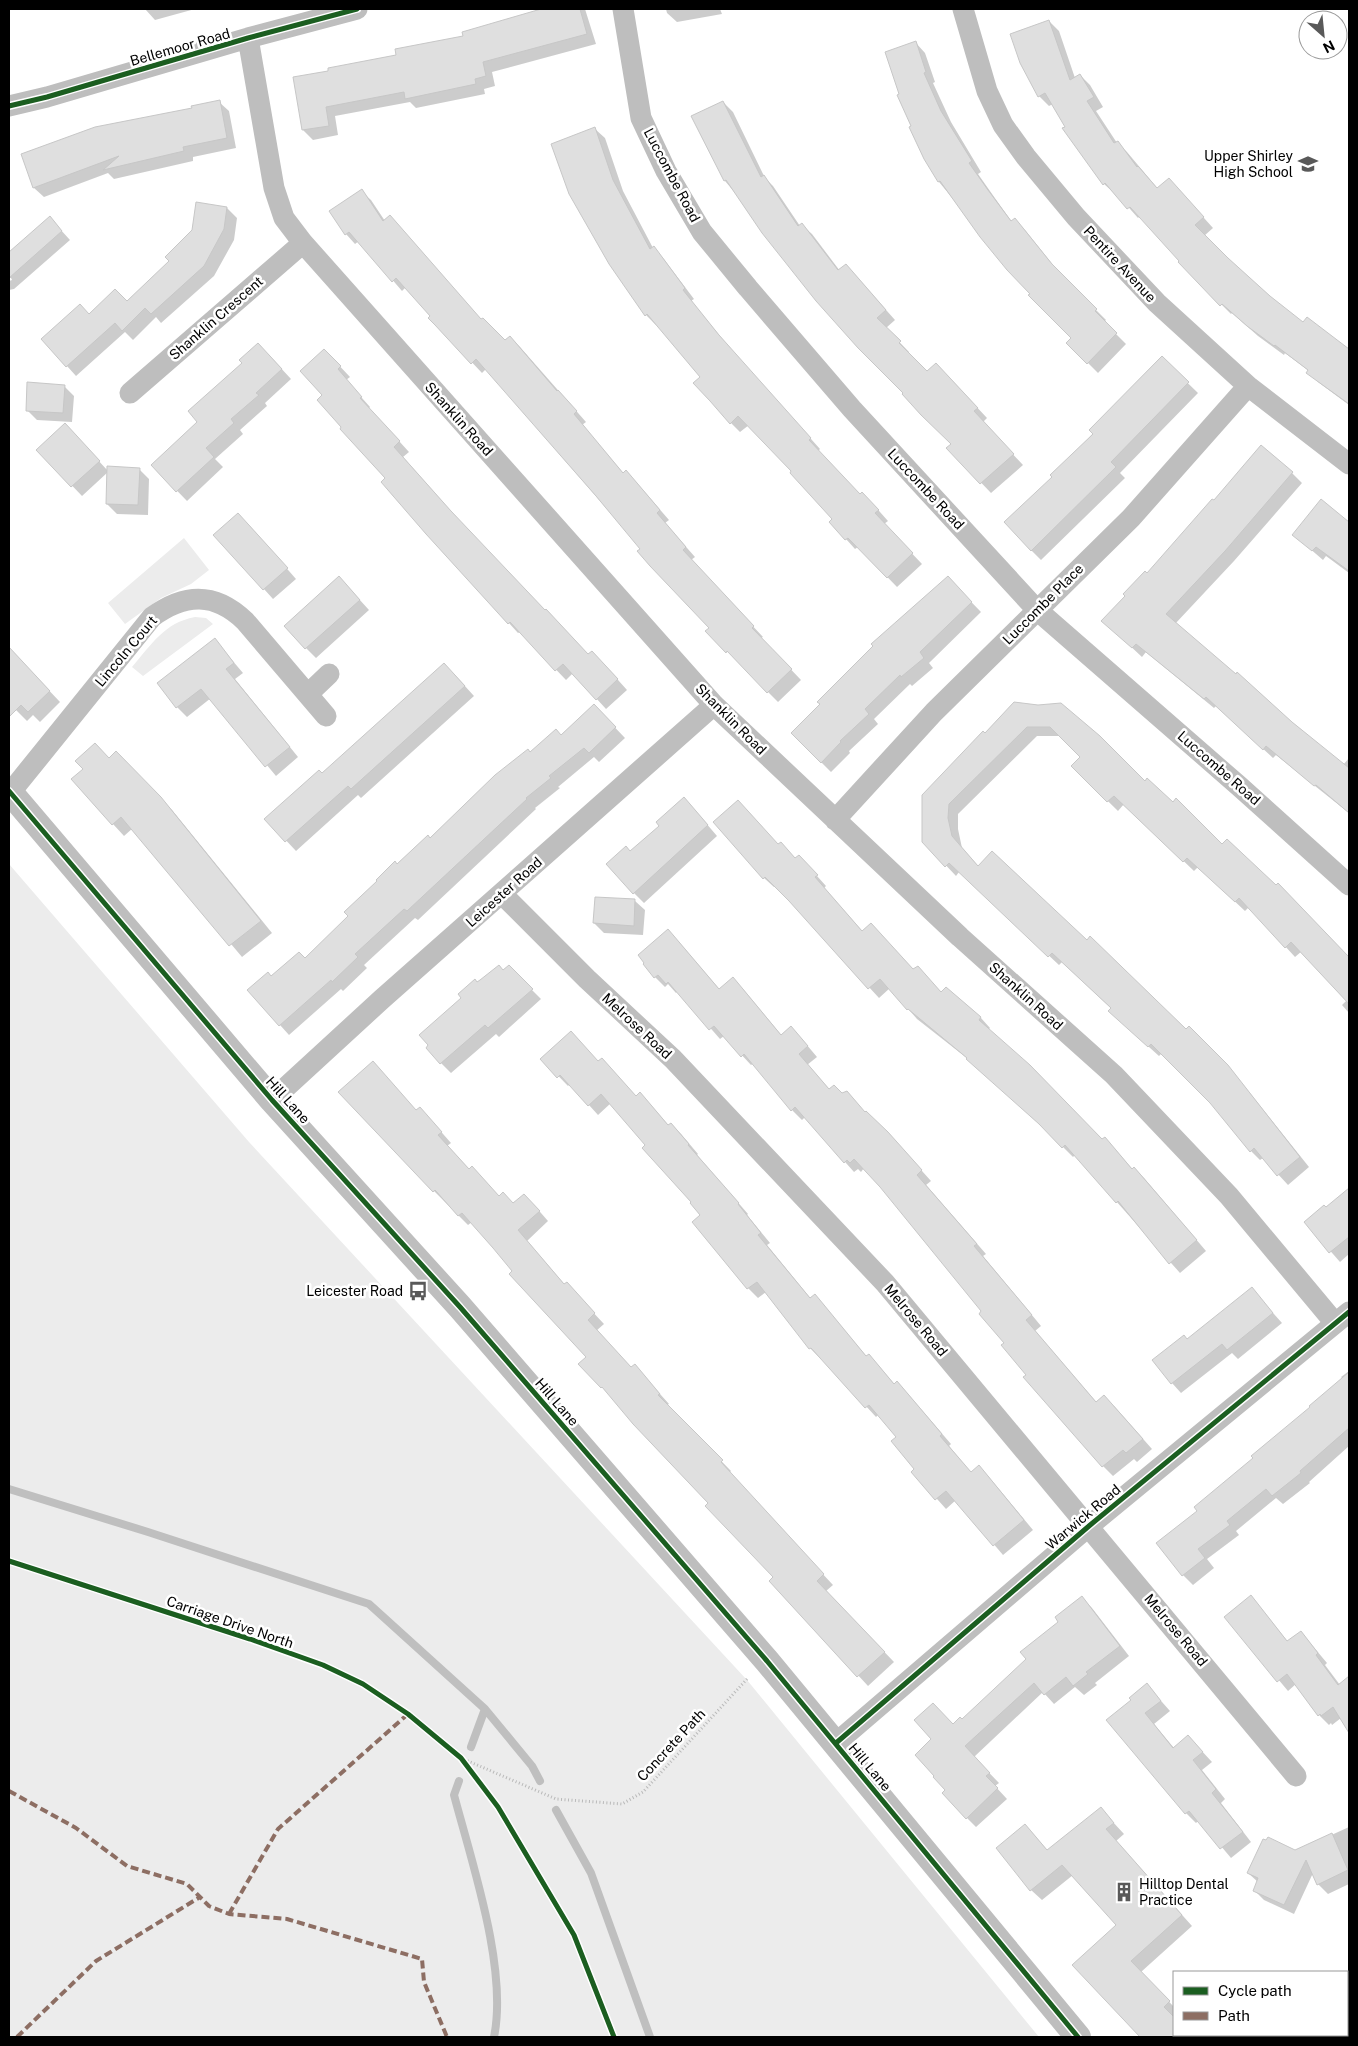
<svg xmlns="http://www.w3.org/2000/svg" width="1358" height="2046" font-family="'Public Sans',sans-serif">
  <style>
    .green { fill: #ececec }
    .shadow { fill: #0003 }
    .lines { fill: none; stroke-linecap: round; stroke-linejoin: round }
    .stream { stroke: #bfbfbf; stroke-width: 8 }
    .building { fill: #dfdfdf; stroke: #c7c7c7 }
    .path { stroke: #b9b9b9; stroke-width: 3; stroke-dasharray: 1 2.5; stroke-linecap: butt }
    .minor { stroke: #bebebe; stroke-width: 21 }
    .tertiary { stroke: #bebebe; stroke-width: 26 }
    .quiet { stroke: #8d6e63; stroke-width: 4; stroke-dasharray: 8 4; stroke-linecap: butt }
    .cycleway-casing { stroke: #fff; stroke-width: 8 }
    .cycleway { stroke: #1b5e20; stroke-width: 5 }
    .labels { text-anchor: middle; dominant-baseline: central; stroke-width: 5; stroke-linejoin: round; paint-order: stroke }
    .street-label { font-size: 14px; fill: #000; stroke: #fff }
    .poi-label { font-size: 14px; fill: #000; stroke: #fff; text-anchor: end }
  </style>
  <rect width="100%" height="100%" fill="#fff"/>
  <path class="green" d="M184 538 209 570 191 584 161 598 125 624 108 603Z
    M195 617 206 618 213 624 143 676 132 667C152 644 164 623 195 617Z
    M9 864 249 1142 747 1680 1039 2037H9Z"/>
  <path class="shadow" d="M145 9H195L155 20Z
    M547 9H585L596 44 492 72 495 86 484 89 485 94 416 108 410 102 335 116 338 135 313 140 303 130 294 78 330 72 398 56 465 37 464 32Z
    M666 9H720L722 14 677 22 667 13Z
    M1049 21 1059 31 1075 78 1080 75 1090 85 1103 107 1096 111 1117 143 1127 152 1158 189H1178L1213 228 1204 236 1227 260 1303 324 1349 360V405L1318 382 1309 371 1285 353 1284 355 1258 336 1232 313 1231 314 1179 262 1180 261 1140 216 1138 218 1115 192 1114 193 1104 184 1053 104 1049 106 1039 96Z
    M916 43 925 53 935 82 933 83 951 122 981 172 978 174 997 201 1012 222 1015 220 1025 230 1061 275 1106 320 1104 322 1126 344 1098 373 1068 343 1073 338 1032 294 939 182 925 159 912 127Z
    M219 102 229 111 236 148 193 157V161L114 179 108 173 44 197 34 188 23 155Z
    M723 102 733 112 765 178 773 186 800 226 802 225 812 234 840 271 855 275 895 320 886 328 909 352 908 353 927 373 946 374 987 418 983 422 1023 465 991 493 948 448 953 444 905 393 725 181 693 116Z
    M595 129 605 138 623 191 653 248 663 258 694 299 691 301 729 347 820 449 818 451 860 495 872 503 888 521 884 524 922 564 897 587 858 547 855 549 846 539 834 519 793 471 749 425 740 432 731 423 701 377 657 324 656 325 646 315Z
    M361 191 371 200 385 221 482 321 505 342 510 337 520 347 586 422 582 425 624 474 626 472 636 482 669 520 665 523 695 557 691 560 763 637 761 638 801 680 778 702 707 631 710 628 486 369 482 373 430 318 432 316 406 287 402 291 359 241 355 244 346 234Z
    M227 208 237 218 234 240 214 276 161 323 156 317 133 340 125 332 76 376 67 366 89 315 127 302 171 261 193 231Z
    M50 218 70 240 14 289 9 290V281L12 280 11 278H9V254Z
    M268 354 291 379 265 403 267 406 240 430 243 434 215 459 223 467 187 501 152 465 199 422 244 363Z
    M1162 358 1198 393 1120 473 1125 478 1041 560 1031 550 1053 477Z
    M334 360 350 377 346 380 370 407 369 408 409 452 403 457 461 523 588 656 602 662 627 690 606 709 573 673 566 680 520 632 518 633 455 563 343 427 324 395Z
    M64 386 74 396 72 422 37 420 27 410Z
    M75 435 108 471 139 469 149 479 148 515 117 514 107 504 108 472 82 496 38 450Z
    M1292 473 1302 483 1234 561 1175 624 1343 765 1349 758V813L1276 755 1273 758 1216 706 1214 708 1146 652 1142 657 1113 630 1147 575 1214 502Z
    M1321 501 1349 522V573L1326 556 1323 560 1294 535Z
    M248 524 296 579 273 599 215 535Z
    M948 578 981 612 929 663 933 668 912 686 910 684 874 719 878 724 849 751 850 753 831 772 792 733 822 704 875 646Z
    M349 588 369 610 316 658 306 648Z
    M215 640 243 673 235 679 298 757 276 776 211 698 187 717 177 707Z
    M9 648 60 702 40 722 33 715 27 721 9 703Z
    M454 674 474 696 361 798 358 795 296 851 266 819Z
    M1014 704 1145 782 1222 846 1288 895 1349 959V1013L1342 1005 1347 1000 1302 951 1295 957 1249 907 1245 911 1198 867 1194 871 1124 804 1118 811 1072 766 1082 757 1061 736H1037L958 814V829L962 848 979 867 1087 941 1186 1030 1189 1028 1237 1077 1309 1167 1288 1185 1263 1158 1260 1160 1251 1151 1211 1103 1162 1053 1159 1056 1120 1021 1112 1009 1062 962 1059 965 959 872 956 876 923 841 985 735Z
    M604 716 625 738 599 762 594 757 558 787 560 788 535 808 536 809 418 920 415 918 364 965 367 968 343 991 341 989 289 1035 280 1025 271 977 305 959 350 916 397 866 530 753Z
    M116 753 172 810 272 933 242 957 133 828 124 836 113 824 109 759Z
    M694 809 717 836 644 903 634 893 631 853Z
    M778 845 796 860 809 867 826 886 824 888 863 932 942 993 946 988 981 1018 990 1028 988 1030 1102 1141 1114 1148 1133 1170 1134 1168 1144 1178 1206 1251 1180 1273 1075 1155 1073 1157 1048 1132 968 1059 917 1019 890 988 879 998 776 886 774 887 764 878Z
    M635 901 645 910 643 935 604 933 594 923Z
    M677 940 720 990 743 989 782 1036 801 1038 817 1057 807 1065 830 1090 842 1094 866 1113 897 1143 931 1181 926 1185 986 1254 983 1256 1041 1326 1035 1331 1097 1403 1114 1406 1152 1449 1137 1462 1134 1459 1113 1476 1103 1466 1025 1377 1027 1375 983 1312 881 1186 864 1168 861 1172 858 1169 854 1172 805 1117 802 1120 792 1110 754 1063 751 1065 724 1036 720 1039 678 991 676 993 668 984 665 987 655 977Z
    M509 967 541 999 499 1037 496 1034 451 1073 441 1063 477 983 504 972Z
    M542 1059 599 1062 636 1097 650 1104 669 1126 671 1124 681 1134 698 1154 697 1155 748 1214 747 1215 770 1243 767 1245 811 1299 824 1306 867 1357 869 1356 878 1365 895 1385 907 1393 951 1444 949 1446 971 1473 979 1467 988 1476 1033 1530 1003 1555 956 1500 946 1509 913 1472 916 1469 897 1437 879 1414 876 1417 821 1357 820 1358 810 1348 766 1292 758 1298 748 1288 694 1222 702 1215 693 1202 611 1103 598 1115 570 1084 568 1086Z
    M417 1111 429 1118 451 1143 447 1146 470 1170 499 1197 514 1205H534L548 1221 527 1241 565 1285 576 1294 604 1324 596 1331 632 1369 644 1376 669 1404 667 1405 731 1471 729 1473 833 1585 826 1591 894 1662 868 1686 771 1581 775 1577 709 1503 602 1387 587 1357 472 1222 468 1225 434 1191Z
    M1349 1189V1254L1340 1262 1305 1222 1326 1209Z
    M1252 1289 1282 1323 1238 1359 1232 1353 1181 1393 1172 1383 1188 1340Z
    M1349 1371V1446L1309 1482 1310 1483 1283 1504 1276 1498 1236 1531 1239 1535 1207 1559 1214 1568 1193 1585 1183 1575 1199 1511 1343 1379 1341 1377Z
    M1082 1598 1092 1608 1129 1656 1095 1683 1097 1685 1084 1695 1075 1687 1054 1704 1043 1692 974 1757 999 1783 995 1786 1007 1799 976 1827 967 1818 947 1790 953 1726 962 1721 1027 1659Z
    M1260 1607 1288 1642 1301 1632 1327 1663 1325 1665 1340 1685 1345 1682 1349 1686V1731L1341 1718 1332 1725 1331 1723 1329 1725 1319 1715 1296 1684 1288 1691 1226 1617Z
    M1147 1685 1170 1711 1154 1724 1174 1748 1188 1736 1212 1762 1202 1770 1225 1799 1221 1803 1251 1842 1231 1858 1199 1820 1196 1823 1186 1813 1133 1700Z
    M1101 1809 1124 1834 1116 1841 1192 1926 1141 1972 1174 2007V2035H1201L1203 2037H1142L1074 1965 1117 1925 1073 1875 1042 1900 1031 1890 1025 1825 1048 1851Z
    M1349 1827V1884L1328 1894 1318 1884 1313 1873 1294 1914 1264 1900 1254 1890 1258 1882 1248 1873Z"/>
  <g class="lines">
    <path class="stream" d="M9 1489 148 1532 369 1604 485 1709 471 1747
      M485 1709 532 1766 540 1781
      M459 1781 454 1795C472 1863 508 1969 494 2037
      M556 1810 591 1873 650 2037"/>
  </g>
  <path class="building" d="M541 9H580L587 34 483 62 486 76 475 79 476 84 405 99 404 92 326 107 329 126 302 130 293 77 328 71V68L396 55 395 49 463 36 462 32Z
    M1049 20 1070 80 1080 74 1094 97 1087 101 1114 143 1118 141 1137 167 1138 166 1157 188 1169 178 1204 217 1195 225 1228 258 1270 296 1303 322 1307 317 1349 349V404L1306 373 1308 370 1275 345 1274 346 1247 326 1222 304 1220 306 1178 262 1179 261 1130 207 1127 209 1105 183 1103 185 1062 128 1065 127 1045 93 1038 97 1020 63 1010 34Z
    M916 41 926 72 924 73 941 111 972 161 969 163 988 190 1011 221 1015 218 1052 264 1097 309 1095 311 1117 333 1087 364 1066 343 1071 338 1028 295 1030 294 1007 270 980 237 940 181 938 182 924 159 909 127 911 126 897 95 899 94 885 52Z
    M220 100 227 138 183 147 184 151 103 170 119 156 33 188 21 154 95 127 192 108 191 106Z
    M723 101 761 177 764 175 798 226 802 223 838 270 846 264 886 310 877 318 901 341 899 343 927 371 936 363 978 408 974 411 1014 454 980 484 946 448 951 444 921 415 902 394 903 393 858 348 816 301 762 233 726 180 724 181 691 116Z
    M595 127 613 180 650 249 654 246 685 288 683 290 719 335 811 438 809 440 860 494 862 492 879 510 875 513 913 553 887 578 848 538 845 540 829 522 832 519 790 473 791 471 738 416 730 424 710 401 693 383 700 377 647 314 645 316 609 264 569 194 551 144Z
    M362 189 383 221 390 215 481 319 483 318 505 340 510 336 557 391 558 390 577 411 574 414 623 473 626 470 660 510 657 513 686 547 683 550 754 626 752 628 792 669 767 693 727 651 726 653 705 631 709 628 650 566 637 551 640 549 596 496 476 359 471 364 435 325 428 318 430 316 396 278 392 282 349 232 345 235 329 211Z
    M196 202 227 207 224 229 204 266 151 314 145 308 122 331 115 323 66 367 41 339 80 304 89 314 115 289 127 301 169 261 165 257 192 230Z
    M50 216 62 231 9 278V252Z
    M258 343 282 369 256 393 259 395 231 419 234 423 206 448 214 457 176 492 151 465 197 422 188 411 242 363 239 360Z
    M324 349 341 366 338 369 362 397 360 398 400 441 394 447 451 511 545 610 546 609 588 654 592 651 618 679 596 700 563 664 555 671 510 622 508 624 426 534 381 482 385 478 340 429 341 427 317 400 322 395 300 371Z
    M1162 356 1189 382 1111 462 1116 467 1031 551 1004 522 1052 477 1050 475 1093 434 1089 430Z
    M27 382 65 385 63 413 26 411Z
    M65 423 100 461 71 487 36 450Z
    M1261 445 1293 472 1225 551 1166 614 1236 674 1237 672 1292 722 1349 768V813L1316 785 1314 786 1266 746 1263 750 1206 697 1204 699 1136 644 1132 648 1101 621 1125 596 1123 594 1145 571 1147 573 1212 499 1214 500Z
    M107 466 140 468 138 505 106 504Z
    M1321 499 1349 522V571L1316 547 1312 551 1292 535Z
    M238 513 288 568 263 590 213 535Z
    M339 576 360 600 305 649 284 626Z
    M948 576 972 602 920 652 924 658 901 677 900 675 865 709 869 714 840 741 841 742 821 763 791 733 820 704 817 702 873 646 871 644Z
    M215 638 234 663 226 669 290 747 265 767 201 689 176 708 157 683Z
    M9 647 50 691 28 712 21 705 9 717Z
    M444 663 465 686 351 789 348 786 285 842 264 819 319 770 322 773Z
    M1014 702 1038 705 1061 703 1100 736 1145 781 1147 778 1173 802 1176 798 1222 844 1227 839 1276 885 1278 883 1349 957V1004L1291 942 1285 948 1239 898 1235 902 1187 858 1183 862 1114 796 1107 802 1071 766 1080 757 1050 727H1027L949 804 948 818 952 836 978 866 992 851 1087 940 1090 936 1186 1029 1189 1026 1228 1065 1300 1157 1277 1176 1254 1148 1250 1152 1210 1103 1151 1044 1148 1047 1108 1011 1111 1008 1052 953 1048 957 949 863 945 867 922 842V795L983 731 985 733Z
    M594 704 616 727 589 753 584 748 549 776 551 778 526 798 527 799 407 911 404 909 355 954 358 957 332 982 331 980 279 1026 247 990 268 972 271 976 299 952 305 958 348 916 344 912 377 881 376 880 395 861 397 864 428 835 430 838 495 775 528 749 530 752 556 729 561 735Z
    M95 743 109 758 116 751 161 797 261 921 229 946 121 817 112 825 71 779 83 769 75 761Z
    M684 797 708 825 633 894 606 864 626 846 630 851 659 826 656 822Z
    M738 800 778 844 781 842 795 858 799 855 818 875 815 877 862 931 871 923 913 969 918 966 941 992 946 987 981 1017 979 1020 1030 1065 1102 1139 1105 1137 1132 1169 1134 1167 1197 1240 1169 1264 1118 1201 1116 1203 1065 1145 1062 1148 1039 1124 966 1059 967 1058 908 1009 907 1010 880 979 868 989 789 901 765 877 763 879 713 822Z
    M595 897 635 899 634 926 593 923Z
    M668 929 719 989 733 977 781 1035 791 1026 808 1046 799 1054 829 1089 834 1085 842 1093 847 1091 865 1112 866 1111 888 1132 922 1170 917 1175 977 1244 974 1246 1032 1315 1026 1320 1096 1402 1104 1395 1143 1439 1126 1453 1123 1450 1102 1467 1023 1377 1026 1375 1001 1345 1004 1343 979 1314 981 1311 880 1187 854 1159 850 1163 847 1160 844 1163 795 1107 791 1111 744 1054 741 1057 714 1026 709 1030 668 982 666 984 658 975 654 978 643 964 644 963 638 955Z
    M499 965 503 970 509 965 533 989 488 1028 485 1025 440 1064 426 1048 428 1045 419 1035 461 998 458 994 475 979 477 982 480 980Z
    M571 1031 598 1061 602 1058 636 1096 640 1092 668 1125 671 1123 689 1144 688 1145 739 1203 738 1204 761 1233 758 1235 810 1298 815 1294 866 1356 869 1354 894 1384 897 1381 942 1434 940 1436 971 1472 979 1465 1024 1520 993 1546 946 1491 935 1500 911 1472 914 1469 891 1441 896 1437 869 1405 865 1408 811 1348 809 1349 757 1282 747 1289 692 1222 700 1215 690 1203 691 1202 642 1148 645 1145 601 1094 588 1106 560 1075 557 1078 540 1059Z
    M373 1061 416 1110 420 1107 442 1132 438 1135 469 1169 472 1166 499 1196 503 1192 513 1203 524 1194 540 1211 518 1230 564 1284 567 1282 595 1313 588 1320 631 1367 635 1364 660 1394 658 1395 723 1460 721 1462 824 1574 817 1581 885 1652 857 1677 769 1581 773 1577 705 1506 708 1503 633 1424 602 1387 601 1388 578 1364 586 1357 509 1274 512 1271 493 1248 462 1213 458 1216 435 1190 433 1192 338 1092Z
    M1349 1188V1237L1329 1253 1304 1222 1324 1205 1326 1207Z
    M1252 1287 1273 1313 1227 1350 1222 1344 1171 1384 1152 1360 1184 1335 1187 1339Z
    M1349 1372V1428L1300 1471 1301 1473 1272 1496 1266 1489 1227 1521 1230 1525 1198 1549 1205 1558 1182 1576 1156 1543 1197 1511 1194 1507 1253 1458 1251 1456 1310 1407 1309 1406Z
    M1251 1595 1287 1641 1301 1631 1318 1653 1316 1655 1338 1685 1349 1676V1733L1333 1707 1321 1716 1320 1714 1318 1716 1287 1674 1277 1682 1224 1617Z
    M1082 1596 1120 1646 1086 1672 1088 1674 1073 1686 1066 1677 1044 1695 1034 1683 965 1746 990 1773 986 1776 998 1788 966 1819 942 1793 945 1790 933 1777 934 1776 915 1755 931 1739 914 1720 933 1703 953 1724 960 1717 962 1719 1026 1659 1020 1652 1058 1622 1055 1617Z
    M1147 1683 1161 1701 1145 1713 1173 1748 1188 1735 1203 1752 1193 1760 1216 1789 1212 1793 1243 1832 1220 1849 1189 1811 1185 1814 1106 1720 1131 1700 1129 1698Z
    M1101 1807 1114 1823 1106 1829 1182 1915 1131 1961 1170 2001 1164 2007 1174 2017V2037H1140L1072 1965 1116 1925 1062 1865 1030 1891 996 1848 1025 1824 1047 1850Z
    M1332 1833 1348 1870 1317 1885 1306 1860 1284 1905 1253 1891 1258 1878 1247 1873 1263 1839 1266 1840 1268 1837 1295 1850Z"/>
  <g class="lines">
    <path class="path" d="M461 1758 556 1799 622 1804 643 1792 748 1678"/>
    <path class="minor" d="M623 9 641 118 666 171 702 232 748 288 852 409 1037 610 1239 786 1349 885
      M963 9 987 91 1003 125 1026 157 1076 217 1157 303 1248 386 1349 464
      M248 38 274 188 284 218 303 243 714 705 960 937 1114 1075 1229 1196 1335 1323
      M9 106 47 97 248 38 357 9
      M130 393 303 243
      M308 694 329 674
      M10 793 152 617C185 593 215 592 245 621L326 716
      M835 820 934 712 1131 518 1248 386
      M502 894 587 979 673 1059 885 1283 1296 1776
      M272 1100 382 999 714 705
      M836 1743 1089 1526 1349 1312"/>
    <path class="tertiary" d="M9 791 272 1100 460 1307 767 1661 1078 2037"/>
    <path class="quiet" d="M9 1791 76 1828 127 1866 187 1884 209 1906 229 1914 287 1919 422 1959 424 1982 447 2037
      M229 1914 278 1829 408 1714
      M17 2037 96 1961 200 1897"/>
    <defs>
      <path id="cycleway" d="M9 106 47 97 248 38 357 9
        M9 791 272 1100 460 1307 767 1661 1078 2037
        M9 1561 250 1639 323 1665 363 1684 408 1714 461 1758 498 1807 574 1935 614 2037
        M836 1743 1089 1526 1349 1312"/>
    </defs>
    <use href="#cycleway" class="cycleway-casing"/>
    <use href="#cycleway" class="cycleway"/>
  </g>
  <defs>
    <symbol id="school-bare" viewBox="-9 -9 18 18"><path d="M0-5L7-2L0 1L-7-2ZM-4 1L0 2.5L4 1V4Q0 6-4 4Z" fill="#595959" stroke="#fff" stroke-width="2.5" paint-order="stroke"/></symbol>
    <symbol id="bus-bare" viewBox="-9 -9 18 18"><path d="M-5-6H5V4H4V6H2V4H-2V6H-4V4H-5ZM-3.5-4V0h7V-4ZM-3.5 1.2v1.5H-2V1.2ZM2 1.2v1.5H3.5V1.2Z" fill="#595959" stroke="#fff" stroke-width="2.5" paint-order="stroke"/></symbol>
    <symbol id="building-bare" viewBox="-9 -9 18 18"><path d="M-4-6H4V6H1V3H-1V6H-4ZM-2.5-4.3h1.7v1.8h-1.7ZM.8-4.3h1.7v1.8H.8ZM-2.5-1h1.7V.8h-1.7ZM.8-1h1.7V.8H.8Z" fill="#595959" stroke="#fff" stroke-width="2.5" paint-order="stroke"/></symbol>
  </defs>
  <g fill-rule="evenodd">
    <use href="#school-bare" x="1294" y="150" width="28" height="28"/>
    <use href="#bus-bare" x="404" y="1277" width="28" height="28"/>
    <use href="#building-bare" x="1110" y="1878" width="28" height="28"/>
  </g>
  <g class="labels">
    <g class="street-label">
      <text transform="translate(180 47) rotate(-16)">Bellemoor Road</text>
      <text transform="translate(672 175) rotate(62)">Luccombe Road</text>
      <text transform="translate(1120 264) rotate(47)">Pentire Avenue</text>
      <text transform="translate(216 318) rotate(-41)">Shanklin Crescent</text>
      <text transform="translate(459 419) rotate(48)">Shanklin Road</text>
      <text transform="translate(926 489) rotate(47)">Luccombe Road</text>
      <text transform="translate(1043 604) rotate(-45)">Luccombe Place</text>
      <text transform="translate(126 651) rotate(-50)">Lincoln Court</text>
      <text transform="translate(731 719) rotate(45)">Shanklin Road</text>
      <text transform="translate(1219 768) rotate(41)">Luccombe Road</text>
      <text transform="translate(504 892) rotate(-42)">Leicester Road</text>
      <text transform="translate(1026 996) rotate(42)">Shanklin Road</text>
      <text transform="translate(637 1026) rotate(43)">Melrose Road</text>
      <text transform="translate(288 1100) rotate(48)">Hill Lane</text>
      <text transform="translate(916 1320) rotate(50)">Melrose Road</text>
      <text transform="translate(557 1402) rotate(49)">Hill Lane</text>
      <text transform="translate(1083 1517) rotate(-40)">Warwick Road</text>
      <text transform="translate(230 1622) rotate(19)">Carriage Drive North</text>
      <text transform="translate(1176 1630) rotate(50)">Melrose Road</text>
      <text transform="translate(671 1745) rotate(-47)">Concrete Path</text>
      <text transform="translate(870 1767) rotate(50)">Hill Lane</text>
    </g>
    <g class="poi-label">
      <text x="1293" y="156">Upper Shirley<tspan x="1293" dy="16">High School</tspan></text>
      <text x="403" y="1291">Leicester Road</text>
      <text x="1139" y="1884" text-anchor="start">Hilltop Dental<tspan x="1139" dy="16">Practice</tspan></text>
    </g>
  </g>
  <rect width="1358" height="2046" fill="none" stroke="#000000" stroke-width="20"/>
  <rect x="1173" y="1971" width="175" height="65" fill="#ffffff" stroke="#999999"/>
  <rect x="1183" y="1987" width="25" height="8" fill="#1b5e20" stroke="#999999"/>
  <text x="1218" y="1996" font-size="15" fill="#000000">Cycle path</text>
  <rect x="1183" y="2012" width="25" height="8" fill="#8d6e63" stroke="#999999"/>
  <text x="1218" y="2021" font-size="15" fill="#000000">Path</text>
  <g transform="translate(1323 35) rotate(153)"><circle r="24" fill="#ffffff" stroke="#999999"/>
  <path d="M0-4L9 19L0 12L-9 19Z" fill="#595959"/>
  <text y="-8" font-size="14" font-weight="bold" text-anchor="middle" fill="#000000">N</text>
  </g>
</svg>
